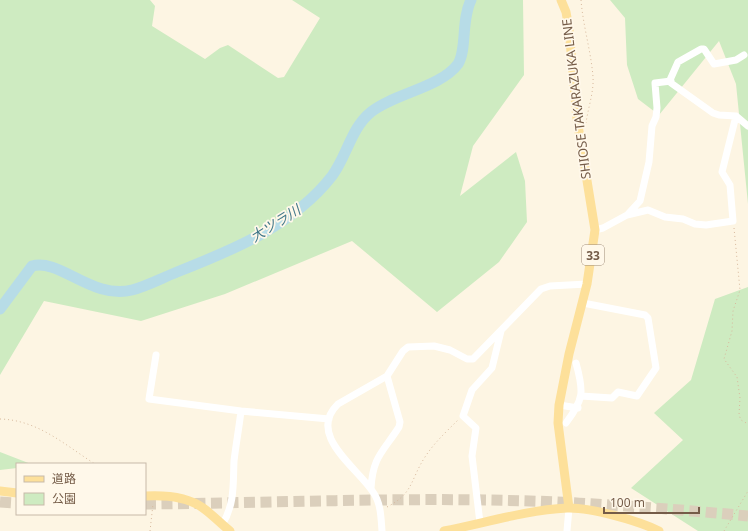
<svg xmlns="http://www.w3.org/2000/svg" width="748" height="531" font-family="'Noto Sans','Noto Sans JP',sans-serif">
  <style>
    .green { fill: #ceebc1 }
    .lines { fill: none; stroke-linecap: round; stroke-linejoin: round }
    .river { stroke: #b7dce7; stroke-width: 11 }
    .highway-tunnel { stroke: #dbcfbc; stroke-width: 11; stroke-dasharray: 11 5.5; stroke-linecap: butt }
    .path { stroke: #d8b99d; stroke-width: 1; stroke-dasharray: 1 3; stroke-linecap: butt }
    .minor { stroke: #fff; stroke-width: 7 }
    .major { stroke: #fde09a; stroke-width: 9 }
    .labels { text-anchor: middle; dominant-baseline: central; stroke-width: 3.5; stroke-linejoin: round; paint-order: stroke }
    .shield { fill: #fff8ea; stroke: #9e8b79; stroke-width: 1 }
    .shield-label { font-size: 12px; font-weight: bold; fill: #755c48 }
    .street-label { font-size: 13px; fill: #755c48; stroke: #fff8ea }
    .water-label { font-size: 14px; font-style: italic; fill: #41778a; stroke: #fff8ea }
  </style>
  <rect width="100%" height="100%" fill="#fdf5e3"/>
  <path class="green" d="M0 0H150L155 6 152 26 205 59 220 48 228 45 278 78 284 77 320 18 292 0H523L524 75 473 146 460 196 516 152 525 181 527 222 499 262 437 312 352 241 225 294 141 321 44 301 0 375Z
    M610 0H748V204L736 84 719 41 659 115 638 99 627 65 625 18Z
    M748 287V531H698L631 488 683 440 654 413 691 380 715 299Z
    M0 452 31 464H17V468L0 470Z"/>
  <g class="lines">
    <path class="river" d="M0 309 32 266C60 258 92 300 132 290 147 286 162 278 177 272 233 250 294 225 332 176 347 156 351 128 371 112 395 93 440 88 458 64 467 50 461 20 471 0"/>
    <path class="highway-tunnel" d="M0 502 17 503
      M145 504C282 503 420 496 557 502 621 505 685 510 748 516"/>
    <path class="path" d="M581 0C583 26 591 51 593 77 594 92 588 108 586 123
      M734 228 740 290 733 311 732 331 724 359 737 377 740 398 739 415 741 420 748 424
      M0 419C38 420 65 445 95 464
      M387 507C414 493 410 480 425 457 434 443 446 432 458 420
      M150 531 153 504
      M724 531 748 491"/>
    <path class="minor" d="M736 116 719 115 713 113 671 83 670 80 678 62 701 49H704L714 64 736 60 744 55
      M628 214 640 201 649 162 652 126 656 117 657 108 655 83 671 81
      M595 230 603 228 627 215 648 210 665 217 683 219 695 224 706 225 733 221 730 185 722 172 736 116 748 126
      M156 355 149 399 241 411 329 419
      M581 396 612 398 618 392 637 396 656 368 648 318 645 315 583 303
      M559 405 578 408
      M566 423C584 399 584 392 576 363
      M371 488C373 456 383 452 399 427L400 422 387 376
      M480 523 472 456 476 428 463 416 472 390 492 368 501 331
      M222 525C235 504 233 484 234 461 236 444 239 428 241 411
      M382 531C381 518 381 503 373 492 358 468 306 435 338 404L387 376 403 351 408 347 434 346 450 350 467 359H473L541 289 550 286 587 284
      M567 531 569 508"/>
    <path class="major" d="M561 0 566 12 569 29 577 119 595 230 587 284 569 354 559 405 558 423 569 508
      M0 491 17 493
      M145 496C164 495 188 497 203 508 213 515 221 524 230 531
      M444 531C485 523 526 510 567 508 590 507 639 521 659 531"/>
  </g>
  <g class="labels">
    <rect class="shield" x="582" y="245" width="22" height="20" rx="3"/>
    <g class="shield-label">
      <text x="593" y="255">33</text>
    </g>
    <g class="street-label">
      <text transform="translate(576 99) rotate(-97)">SHIOSE TAKARAZUKA LINE</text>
    </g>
    <g class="water-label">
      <text transform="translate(275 223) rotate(-32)">大ツラ川</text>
    </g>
  </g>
  <rect x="16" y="463" width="130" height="52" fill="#fff8ea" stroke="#c8baa9"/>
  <rect x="24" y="476" width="20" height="6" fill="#fde09a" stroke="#c8baa9"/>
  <text x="52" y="483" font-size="12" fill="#755c48">道路</text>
  <rect x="24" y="493" width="20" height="12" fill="#ceebc1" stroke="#c8baa9"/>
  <text x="52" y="503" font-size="12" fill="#755c48">公園</text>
  <path d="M604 507v6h95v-6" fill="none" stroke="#755c48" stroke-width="2"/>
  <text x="610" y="507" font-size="12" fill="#755c48" stroke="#fff8ea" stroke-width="3" paint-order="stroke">100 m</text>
</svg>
